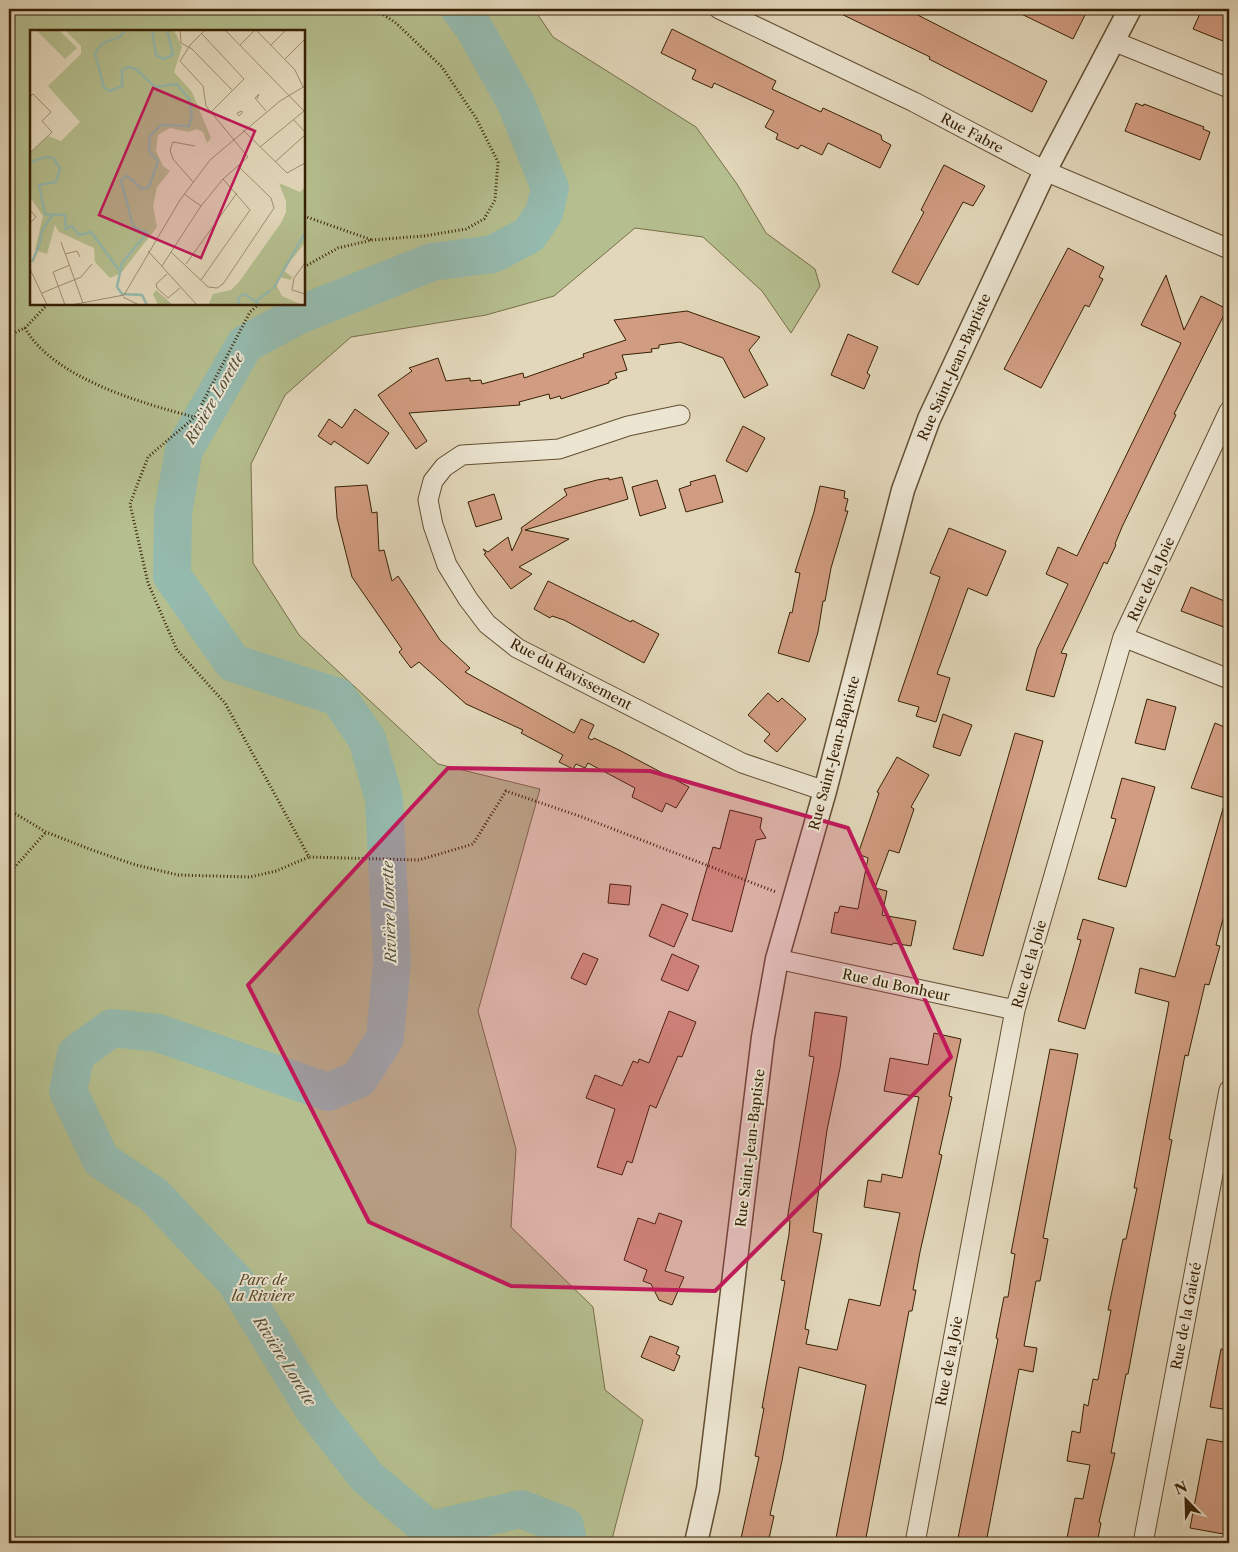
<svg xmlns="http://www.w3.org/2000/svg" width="1238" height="1552" font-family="'Libre Caslon Text',serif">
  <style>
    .green { fill: #b5be8e; stroke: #766f48; fill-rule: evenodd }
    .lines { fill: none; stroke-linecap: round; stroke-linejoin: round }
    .river { stroke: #95baae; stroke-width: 38 }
    .building { fill: #d19c81; stroke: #372003 }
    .minor-casing { stroke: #624e31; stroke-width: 21 }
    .tertiary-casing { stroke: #624e31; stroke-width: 25 }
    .path { stroke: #372003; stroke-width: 3; stroke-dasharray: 1 2.5; stroke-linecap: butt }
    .minor { stroke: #ece5d2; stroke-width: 19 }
    .tertiary { stroke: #ece5d2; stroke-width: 22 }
    .marked { fill: #c2185b; fill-opacity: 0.2; stroke: #c2185b; stroke-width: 4; stroke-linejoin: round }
    .labels { text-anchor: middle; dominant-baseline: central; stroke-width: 4; stroke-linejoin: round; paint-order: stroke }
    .street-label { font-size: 14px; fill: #372003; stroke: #ece5d2 }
    .park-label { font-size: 14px; font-style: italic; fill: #564826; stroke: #ece5d2 }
    .water-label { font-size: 15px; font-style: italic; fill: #534e36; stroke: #ece5d2 }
    .inset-river { fill: none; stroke: #95baae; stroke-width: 2.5 }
    .inset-road { fill: none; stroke: #9e8e71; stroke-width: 1 }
    .view { fill: #c2185b; fill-opacity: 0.15; stroke: #c2185b; stroke-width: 2.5 }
    .inset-edge { fill: none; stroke: #372003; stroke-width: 2.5 }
  </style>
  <rect width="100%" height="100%" fill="#e2d7ba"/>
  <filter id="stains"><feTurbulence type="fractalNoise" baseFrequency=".004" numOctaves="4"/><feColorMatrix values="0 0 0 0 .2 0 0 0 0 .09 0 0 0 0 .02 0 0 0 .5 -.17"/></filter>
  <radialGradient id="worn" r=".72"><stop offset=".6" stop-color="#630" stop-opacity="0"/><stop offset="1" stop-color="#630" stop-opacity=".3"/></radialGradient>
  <path class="green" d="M9 9H534L553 37 696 127 737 184 766 233 815 269 820 286 791 333 762 291 703 237 635 228 554 296 486 315 351 337 285 395 251 464 253 563 299 635 438 764 540 789 478 1011 516 1149 511 1227 593 1307 605 1390 643 1420 611 1543H9ZM31 31H304V304H31Z"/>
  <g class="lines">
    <path class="river" d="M460 9 474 28 516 103 550 188 544 213 529 235 493 254 432 262 299 315 245 344 184 450 173 512 172 576 233 663 338 697 367 739 384 799 392 962 385 1038 359 1079 328 1092 158 1033 112 1028 76 1054 68 1091 101 1160 154 1195 236 1282 313 1408 367 1477 430 1530 521 1509 565 1526 568 1543"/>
  </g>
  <path class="building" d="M831 9H906L1047 81 1032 112 929 59 930 57Z
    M1011 9H1088L1073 39Z
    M1202 9H1213L1229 15V25L1223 41 1193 29Z
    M672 29 776 81 772 89 821 112 823 108 881 135 882 140 891 145 880 168 828 143 822 155 801 145 798 149 776 139 778 134 765 127 774 111 714 83 712 88 692 79 696 70 661 53Z
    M1136 103 1143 106 1144 104 1204 127 1203 129 1210 132 1200 160 1125 131Z
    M944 165 985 186 973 206 963 202 918 285 892 272 924 212 921 210Z
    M1068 248 1104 267 1099 277 1103 279 1089 307 1085 305 1041 388 1004 369Z
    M1166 275 1184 330 1201 296 1227 309 1174 414 1176 415 1122 527 1115 544 1116 545 1107 564 1104 562 1061 653 1067 654 1054 697 1026 690 1037 649 1068 584 1046 574 1058 547 1077 556 1181 343 1141 325Z
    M687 311 760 337 749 350 768 385 744 398 723 358 680 342 659 345V348L651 349 652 352 622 355 627 370 615 373 617 378 609 381V383L561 399 560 396 550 399 549 394 519 402 520 405 409 413 427 441 416 449 378 395 412 371 409 368 438 358 446 381 470 378V381L481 380 482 384 523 373 524 378 584 357 583 354 626 340 614 320Z
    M848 334 878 347 867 373 870 375 864 389 831 375Z
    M355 409 389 433 368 464 334 441 331 445 318 436 329 419 342 428Z
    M743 426 765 438 747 472 726 461Z
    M715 475 723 502 686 512 679 489 691 485 690 482Z
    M622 477 628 499 525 530 569 539 519 567 532 574 511 589 484 554 486 553 483 549 488 552 508 537 512 551 522 530 521 528 567 495 564 489 597 480 609 478V480Z
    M657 480 666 508 640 516 632 487Z
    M367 485 372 513 377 512 379 551 384 550 392 581 398 576 440 640 470 668 465 672 574 733 581 719 594 725 588 738 592 740 594 738 621 751 689 787 676 808 666 803 662 812 632 797 635 788 588 763 585 768 576 764 573 769 559 762 563 755 521 733 523 730 466 704 419 662 411 668 399 652 402 649 352 577 337 518 335 487Z
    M820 486 845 491 844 498 848 499 845 511H848L831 568 825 601H823L818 632 809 662 778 653 790 612 792 613 800 573 795 572 814 512Z
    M494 494 502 519 476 527 468 502Z
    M949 528 1006 551 987 596 968 588 937 674 950 678 936 722 916 716 919 707 898 701 940 577 930 573Z
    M548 581 631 622 632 620 659 634 644 663 564 620 552 616 550 618 534 609Z
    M1191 587 1229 603V629L1181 611Z
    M768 693 778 702 782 698 806 719 777 752 764 741 770 734 748 715Z
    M1147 699 1176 707 1165 750 1135 743Z
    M943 714 972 725 960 756 933 747Z
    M1215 723 1229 729V799L1191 788Z
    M1015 733 1043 741 983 956 953 949Z
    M897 757 929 775 911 807 914 809 899 853 889 850 875 888 887 891 882 915 916 921 911 946 893 943 892 945 831 933 835 912 838 913 840 906 858 909 868 858 858 854 879 793 877 792Z
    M1122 778 1155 787 1126 887 1098 879 1116 819 1111 818Z
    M1224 805 1229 806V897L1216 945 1220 946 1209 985 1205 984 1188 1056 1185 1055 1169 1139 1172 1140 1128 1374H1126L1111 1453H1115L1099 1522 1101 1523 1097 1543H1066L1075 1498 1083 1499 1090 1465 1067 1461 1072 1431 1080 1433 1084 1404 1088 1406 1093 1379 1098 1380 1111 1310H1108L1123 1239H1126L1137 1188H1134L1169 1002 1135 993 1140 968 1175 977Z
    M730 810 762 818 760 828 766 838 756 840 732 932 692 920 713 847 720 849Z
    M610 884 631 886 629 905 608 903Z
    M662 904 688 914 674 947 649 936Z
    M1083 919 1114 928 1085 1029 1058 1021 1081 940 1077 939Z
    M583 953 598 959 586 985 571 978Z
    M672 954 699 966 688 991 661 980Z
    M669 1011 696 1022 682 1057 678 1056 656 1108 650 1105 632 1163 627 1161 622 1175 597 1167 615 1109 586 1098 595 1075 622 1086 633 1061 638 1063 639 1059 649 1063Z
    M815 1012 847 1017 840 1068 827 1130 813 1232 822 1234 805 1329 809 1330 806 1344 837 1350 849 1299 880 1306 900 1213 864 1207 868 1180 881 1182 882 1174 902 1178 919 1097 884 1091 890 1058 928 1065 934 1033 961 1039 949 1096 952 1097 939 1154 942 1155 920 1252 913 1290H916L912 1311H909L865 1543H835L866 1385 799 1367 782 1461 770 1515 774 1516 768 1543H740L759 1457 755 1456 764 1408H762L785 1281 781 1280 789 1234 790 1221 787 1220 814 1057 809 1056Z
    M1050 1049 1078 1054 1043 1238 1048 1239 1040 1281H1036L1024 1346 1037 1348 1033 1372 1019 1369 986 1543H957L998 1339 996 1338 1004 1297H1008L1015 1254 1011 1253Z
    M659 1213 682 1221 665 1271 684 1277 672 1305 659 1300 651 1284 643 1281 647 1270 624 1260 638 1218 655 1224Z
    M650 1336 679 1347 676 1354 680 1356 674 1371 641 1357Z
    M1221 1349 1229 1350V1410L1210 1407Z
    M1207 1439 1229 1443V1535L1190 1528Z"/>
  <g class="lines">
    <defs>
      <path id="minor" d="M719 9 914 102 1045 171 1229 249
        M1113 41 1229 88
        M680 415 628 426 559 449 462 455 444 467 433 481 428 500 433 525 447 565 468 599 487 624 517 648 742 763 825 791
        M1123 637 1229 679
        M777 959 1015 1010
        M915 1543 1015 1010 1123 637 1229 411
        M1143 1543 1229 1090"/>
      <path id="tertiary" d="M696 1543 708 1489 763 1037 777 959 825 791 903 490 929 419 1045 171 1130 9"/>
    </defs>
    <use href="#minor" class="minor-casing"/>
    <use href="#tertiary" class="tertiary-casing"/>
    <path class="path" d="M12 9H24
      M304 216 372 240
      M304 267 338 248 372 240 424 236 466 229 484 219 495 200 498 162 476 118 442 67 396 23 375 9
      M259 304 250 312 195 417 148 457 130 504 148 583 177 650 225 703 309 857 419 860 473 844 506 791 582 817 776 892
      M25 328C53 378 141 403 194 417
      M9 335 25 328 48 304
      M9 810 46 832 92 850 136 865 178 875 250 877 276 871 309 857
      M9 877 13 869 46 832"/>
    <use href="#minor" class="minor"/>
    <use href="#tertiary" class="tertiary"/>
  </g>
  <path class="marked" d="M448 768 650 771 848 828 951 1057 715 1291 511 1286 369 1222 248 985Z"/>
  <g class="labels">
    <g class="street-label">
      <text transform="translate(972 133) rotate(28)">Rue Fabre</text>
      <text transform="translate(954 367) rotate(-66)">Rue Saint-Jean-Baptiste</text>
      <text transform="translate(1151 579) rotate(-65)">Rue de la Joie</text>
      <text transform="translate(571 674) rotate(28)">Rue du Ravissement</text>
      <text transform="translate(834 753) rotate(-75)">Rue Saint-Jean-Baptiste</text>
      <text transform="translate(1029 964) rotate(-74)">Rue de la Joie</text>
      <text transform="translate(896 985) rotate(12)">Rue du Bonheur</text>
      <text transform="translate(750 1148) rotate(-83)">Rue Saint-Jean-Baptiste</text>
      <text transform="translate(1186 1316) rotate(-79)">Rue de la Gaieté</text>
      <text transform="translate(949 1361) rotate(-79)">Rue de la Joie</text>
    </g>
    <g class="park-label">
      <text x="263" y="1280">Parc de<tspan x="263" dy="16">la Rivière</tspan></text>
    </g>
    <g class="water-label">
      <text transform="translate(214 398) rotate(-60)">Rivière Lorette</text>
      <text transform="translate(389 912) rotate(-92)">Rivière Lorette</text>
      <text transform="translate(285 1361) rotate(58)">Rivière Lorette</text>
    </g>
  </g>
  <g transform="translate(30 30)">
    <rect width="275" height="275" fill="#e2d7ba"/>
    <path d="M10 0H29L47 18 35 29 8 2ZM35 0H144L152 17 144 42 162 62 181 108 177 113 173 102 167 99 158 102 140 98 128 105 126 121 133 136 140 141 127 157 123 176 127 197 91 243 80 248 65 232 64 218 29 202 25 195 17 224 5 220 13 186 0 167V123L18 106 31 111 50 92 18 56 51 24V16ZM249 153 270 162 275 157V213L253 240 262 247 261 250 249 247 247 256 252 266 272 275H178L183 264 201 260 209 252 251 193 256 182V171ZM126 260 143 275H128L123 264Z" fill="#b5be8e"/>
    <path class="inset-river" d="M95 0 90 7 73 13 65 23 74 58 81 61 92 56V40L98 37 106 39 125 57 147 54 159 69 162 85 159 96 131 95 120 106 119 121 128 131 119 157 112 159 97 146 91 150 102 192 105 198 117 203 92 233 87 257 92 264 112 265 117 275M122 0 126 25 133 29 143 25 137 0M0 132 16 127 23 128 30 138 26 152 9 155 15 184 35 185 36 199 42 196 49 205 61 202 89 240M2 232 9 216 12 201 22 185M243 259 275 203M226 271 241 260M208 275 209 267 215 264 230 275"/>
    <path class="inset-road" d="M150 0 151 13 162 19 203 61M195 0 275 82M226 0 265 40 273 57M172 4 214 49 181 82M210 15 225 0M241 15 256 0M255 29 275 9M0 67 3 64 21 82 12 91 22 102 0 123M227 69 229 64 225 68 236 81M212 81V83L209 86 207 83ZM263 89 275 102M213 100 257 143 275 133M230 117 274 81M245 132 275 105M163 152 143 129 140 120 143 112 165 116M154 164 171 176M0 180 6 187 0 193M31 212 53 273M118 221 167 275M141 222 178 257 187 258 193 254 244 178 241 168 208 136M35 224 47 221 50 227M275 233 264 248 262 260 275 264M156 234 207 163M132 236 171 176 193 149 218 127 176 76 173 56 150 31 161 14 175 0M0 239 17 275M137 244 126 254 127 258 138 268 150 258M171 250 220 180 193 149M12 263 51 247 62 234M93 267 109 275M35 275 23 242 40 235M41 275 94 265 150 170 180 130 250 71 275 56"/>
    <path class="view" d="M123 58 225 101 171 228 69 185Z"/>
    <rect width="275" height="275" class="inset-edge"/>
  </g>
  <rect width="1238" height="1552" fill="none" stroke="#e2d7ba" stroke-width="30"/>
  <rect x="10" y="10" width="1218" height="1532" fill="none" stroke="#372003" stroke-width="2.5"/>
  <rect x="15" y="15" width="1208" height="1522" fill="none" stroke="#372003"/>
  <g transform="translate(1186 1500) rotate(337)" stroke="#ece5d2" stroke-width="4" paint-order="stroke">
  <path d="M0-4L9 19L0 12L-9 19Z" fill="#372003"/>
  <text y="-8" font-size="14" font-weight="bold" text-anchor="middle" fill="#372003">N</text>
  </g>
  <rect width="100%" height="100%" filter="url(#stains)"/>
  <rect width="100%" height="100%" fill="url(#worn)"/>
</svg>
